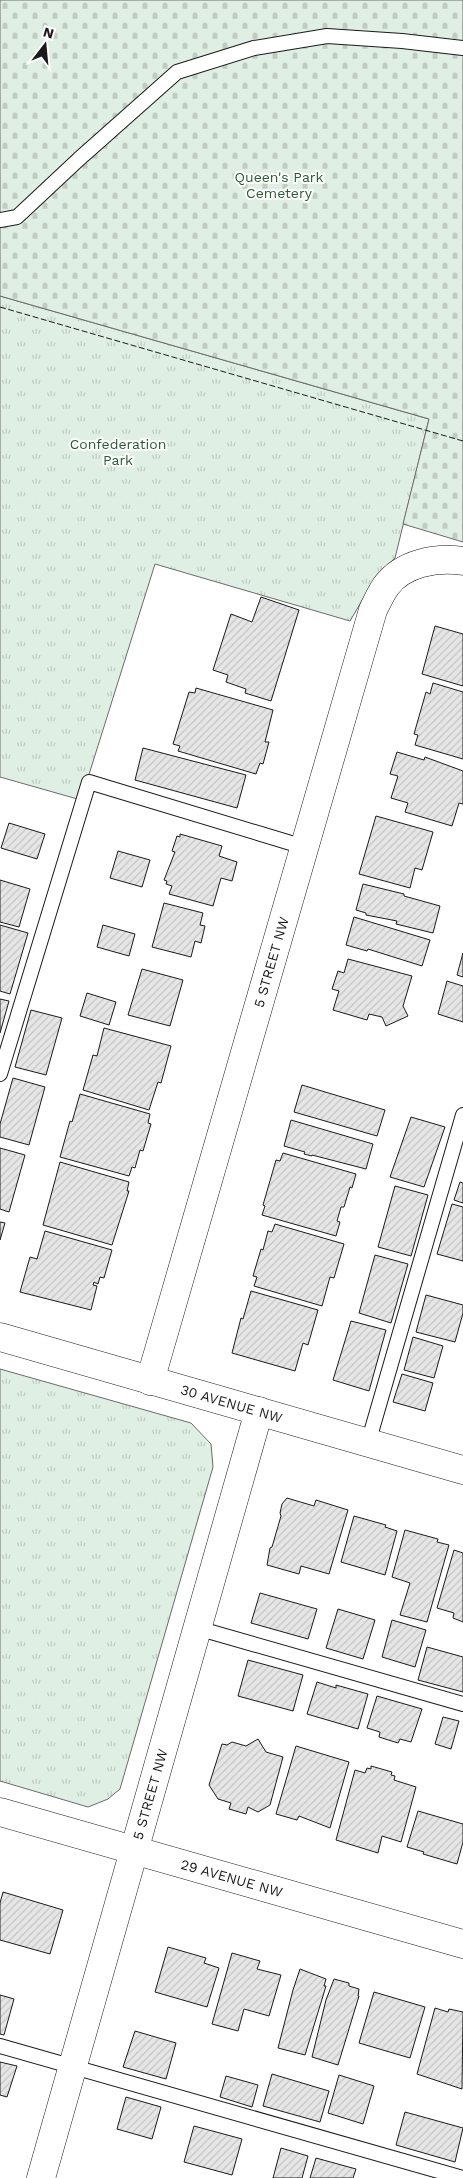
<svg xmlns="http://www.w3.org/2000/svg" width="463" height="2178" font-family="'Work Sans',sans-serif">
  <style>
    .grass { fill: url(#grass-tufts); stroke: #6a6a6a }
    .cemetery { fill: url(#cemetery-stones); stroke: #6a6a6a }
    .building { fill: url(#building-hatch); stroke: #1a1a1a }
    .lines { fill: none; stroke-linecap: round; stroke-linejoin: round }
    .service-casing { stroke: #1a1a1a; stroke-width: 16 }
    .minor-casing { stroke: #1a1a1a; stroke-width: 29 }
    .service { stroke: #fff; stroke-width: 14 }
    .minor { stroke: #fff; stroke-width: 28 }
    .fence { stroke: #1a1a1a; stroke-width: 1; stroke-dasharray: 6 2.5; stroke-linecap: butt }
    .labels { text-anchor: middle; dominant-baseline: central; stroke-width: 4; stroke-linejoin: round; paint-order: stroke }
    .park-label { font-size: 14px; fill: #2b5a34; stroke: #fff }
    .street-label { font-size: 14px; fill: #1a1a1a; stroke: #fff }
  </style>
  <defs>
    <pattern id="grass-tufts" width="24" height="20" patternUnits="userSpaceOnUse" patternTransform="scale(1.25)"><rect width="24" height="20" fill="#e0efe3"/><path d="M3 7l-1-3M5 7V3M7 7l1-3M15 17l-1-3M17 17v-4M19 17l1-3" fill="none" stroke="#c0ccc2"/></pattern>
    <pattern id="cemetery-stones" width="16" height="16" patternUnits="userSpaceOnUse" patternTransform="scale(1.25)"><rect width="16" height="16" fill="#e0efe3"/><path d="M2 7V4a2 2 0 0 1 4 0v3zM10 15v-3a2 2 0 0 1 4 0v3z" fill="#c0ccc2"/></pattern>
    <pattern id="building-hatch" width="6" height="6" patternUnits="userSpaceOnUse" patternTransform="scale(1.25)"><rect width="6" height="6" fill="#e6e6e6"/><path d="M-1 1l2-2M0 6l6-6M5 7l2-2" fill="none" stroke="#c5c5c5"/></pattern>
  </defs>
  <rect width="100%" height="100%" fill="#fff"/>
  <path class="grass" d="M0 296 429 419 395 558 377 575 350 621 155 564 81 800 0 777Z
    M0 1369 191 1423 211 1444 213 1467 120 1789 108 1799 88 1807 0 1781Z"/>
  <path class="cemetery" d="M0 0H463V542L403 524 429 419 0 296Z"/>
  <path class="building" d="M261 597 299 610 271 701 245 693 246 689 226 682 228 675 213 670 231 614 252 622Z
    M435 626 463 634V686L422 674Z
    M433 683 463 692V759L415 745 418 735 414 734 426 692 430 694Z
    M196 688 273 710 265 742H269L263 764 260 763 256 774 178 751 180 746 173 744 189 692 195 693Z
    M143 748 246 775 237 808 135 780Z
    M397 752 424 760 425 757 463 771V804L459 803 452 826 405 812 408 803 391 798 398 776 390 774Z
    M376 816 433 832 422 870 415 868 410 888 359 874Z
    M9 823 45 834 37 859 1 848Z
    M180 834 222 846 219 856 237 862 232 881 221 878 213 906 169 894 172 886 166 884 167 881 164 880 175 852 172 851 177 836 180 837Z
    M118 851 150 860 142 887 110 878Z
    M0 880 30 889 19 927 0 922Z
    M363 884 404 894V896L440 906 433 933 396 924 397 921 366 915V913L356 910Z
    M164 903 203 913 200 925 205 926 201 943 195 941 191 957 152 947Z
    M354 917 430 940 422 966 368 949 367 951 346 945Z
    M0 925 28 933 10 994 0 991Z
    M103 925 135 934 129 956 97 947Z
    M463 953V977L457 975Z
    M348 959 412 976 403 1006 408 1016 386 1026 382 1017 369 1014 367 1020 333 1010 339 991 332 989 338 971 344 973Z
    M142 969 183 980 170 1026 128 1015Z
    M447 981 463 986V1022L438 1014Z
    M87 993 116 1002 109 1025 80 1016Z
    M0 999 9 1001 0 1033Z
    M31 1010 62 1018 46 1075 15 1067Z
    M104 1028 171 1046 161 1083 158 1082 149 1110 83 1090 93 1055 97 1056Z
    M13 1078 45 1087 29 1145 0 1137V1124Z
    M302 1085 385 1110 377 1136 294 1112Z
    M80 1094 150 1114 148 1123 151 1124 143 1151 140 1150 135 1168 132 1167 129 1176 60 1157 70 1121 72 1122Z
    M411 1117 445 1127 424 1187 390 1177Z
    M291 1120 373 1144 366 1169 312 1155V1156L304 1154 305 1152 284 1146Z
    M0 1148 25 1155 9 1212 0 1209Z
    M283 1153 356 1174 352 1188 350 1187 344 1207H341L337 1221 340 1222 336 1236 262 1215 265 1206 263 1205 276 1160 280 1161Z
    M60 1162 129 1182 127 1191H129L112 1245 43 1225Z
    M460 1182 463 1183V1203L454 1200Z
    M395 1186 428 1195 411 1256 378 1247Z
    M452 1204 463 1207V1261L437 1254Z
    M0 1222 5 1223 0 1240Z
    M275 1224 344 1244 334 1278 330 1277 322 1306 254 1286 257 1277 253 1276 261 1249 263 1250 268 1231 272 1232Z
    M45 1231 112 1250 104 1278 100 1277 98 1284 94 1282 93 1285 97 1286 91 1310 20 1292 30 1257 37 1259Z
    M375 1255 408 1264 391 1323 359 1313Z
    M251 1291 318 1310 308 1345 303 1343 295 1371 232 1353 241 1318 243 1319Z
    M426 1295 463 1305V1313L455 1342 416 1332Z
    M351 1321 386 1330 369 1391 333 1380Z
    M413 1337 443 1346 434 1378 404 1370Z
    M402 1374 433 1383 425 1411 393 1402Z
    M287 1498 314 1506 316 1500 348 1510 329 1574 301 1566 299 1574 267 1565 270 1548 272 1547 281 1516 280 1513 282 1504Z
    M354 1516 386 1525 385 1527 397 1531 385 1575 341 1562Z
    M405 1530 438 1539 437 1542 449 1545 427 1622 400 1615 410 1583 392 1577Z
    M454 1550 463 1553V1622L453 1618 454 1613 437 1608Z
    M260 1593 317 1609 308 1639 251 1623Z
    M338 1609 375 1620 363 1659 326 1648Z
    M392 1620 426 1630 415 1667 382 1657Z
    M427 1647 463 1657V1692L418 1680Z
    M248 1660 303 1675 293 1711 238 1696Z
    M317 1682 336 1688V1685L368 1694 358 1729 307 1714Z
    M377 1696 422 1709 411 1742 400 1739 398 1743 379 1737 380 1732 367 1728Z
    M443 1717 459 1721 451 1749 435 1744Z
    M258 1739 266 1752 283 1757 270 1805 258 1812 248 1807 246 1814 229 1809 231 1803 218 1799 209 1785 222 1744 227 1745 232 1742 246 1746Z
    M296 1746 349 1762 330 1828 299 1816 297 1820 276 1814Z
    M371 1766 392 1772 391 1775 395 1776 394 1780 416 1787 401 1842 382 1836 378 1853 336 1840 355 1770 365 1773 367 1768 371 1769Z
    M418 1811 463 1824V1842L457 1864 423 1854 424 1852 407 1847Z
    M3 1892 63 1910 50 1954 0 1940V1903Z
    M168 1947 206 1958 204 1963 219 1968 207 2007 155 1992Z
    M232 1953 260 1961 257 1969 281 1975 269 2016 244 2009 238 2031 212 2024Z
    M300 1969 326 1979 324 1986H326L305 2055 278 2048 293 1990Z
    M334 1979 349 1983V1986L359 1989 358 1996H359L338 2065 312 2057 326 2000Z
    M374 1992 425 2007 410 2058 359 2043Z
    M0 1995 14 1999 4 2035 0 2034Z
    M435 2008 448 2012 449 2009 463 2012 462 2089 417 2074Z
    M135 2031 176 2043 166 2079 123 2067Z
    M0 2062 17 2066 7 2097 0 2095Z
    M272 2074 329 2091 320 2122 263 2106Z
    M339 2075 374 2086 363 2124 328 2113Z
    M226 2076 258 2085 252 2107 220 2097Z
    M126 2097 161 2107 152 2139 117 2129Z
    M405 2112 463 2128 455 2162 396 2145Z
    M194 2126 242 2139 232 2175 184 2162Z
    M281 2148 308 2156 302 2178H273Z
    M316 2158 356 2169 353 2178H310Z"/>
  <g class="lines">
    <defs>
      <path id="service" d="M0 220 17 217 79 159 177 72 254 48 327 36 402 41 463 48
        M0 1074 89 782 304 847
        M368 1443 463 1115
        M197 1628 463 1704
        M0 2046 463 2178"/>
      <g id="minor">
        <path id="s1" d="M0 1337 463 1470"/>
        <path id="s2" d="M150 1381 373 610C377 602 381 593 386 586 403 563 436 557 463 561"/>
        <path id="s3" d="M0 1812 463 1944"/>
        <path id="s4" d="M41 2178 259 1411"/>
      </g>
    </defs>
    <use href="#service" class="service-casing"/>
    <use href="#minor" class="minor-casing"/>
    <use href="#service" class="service"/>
    <use href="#minor" class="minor"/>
    <path class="fence" d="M0 307 463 441"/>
  </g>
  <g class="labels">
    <g class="park-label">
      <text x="279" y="177">Queen's Park<tspan x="279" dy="16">Cemetery</tspan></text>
      <text x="118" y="444">Confederation<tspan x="118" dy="16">Park</tspan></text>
    </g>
    <g class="street-label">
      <text stroke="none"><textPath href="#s2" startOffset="436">5 STREET NW</textPath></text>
      <text stroke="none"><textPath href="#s1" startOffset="241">30 AVENUE NW</textPath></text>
      <text stroke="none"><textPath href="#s4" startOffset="399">5 STREET NW</textPath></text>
      <text stroke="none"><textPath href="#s3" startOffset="241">29 AVENUE NW</textPath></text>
    </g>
  </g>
  <g transform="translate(45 45) rotate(16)" stroke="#ffffff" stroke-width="4" paint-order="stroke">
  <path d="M0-4L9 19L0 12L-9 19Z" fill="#1a1a1a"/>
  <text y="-8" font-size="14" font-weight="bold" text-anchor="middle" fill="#1a1a1a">N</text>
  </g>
</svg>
